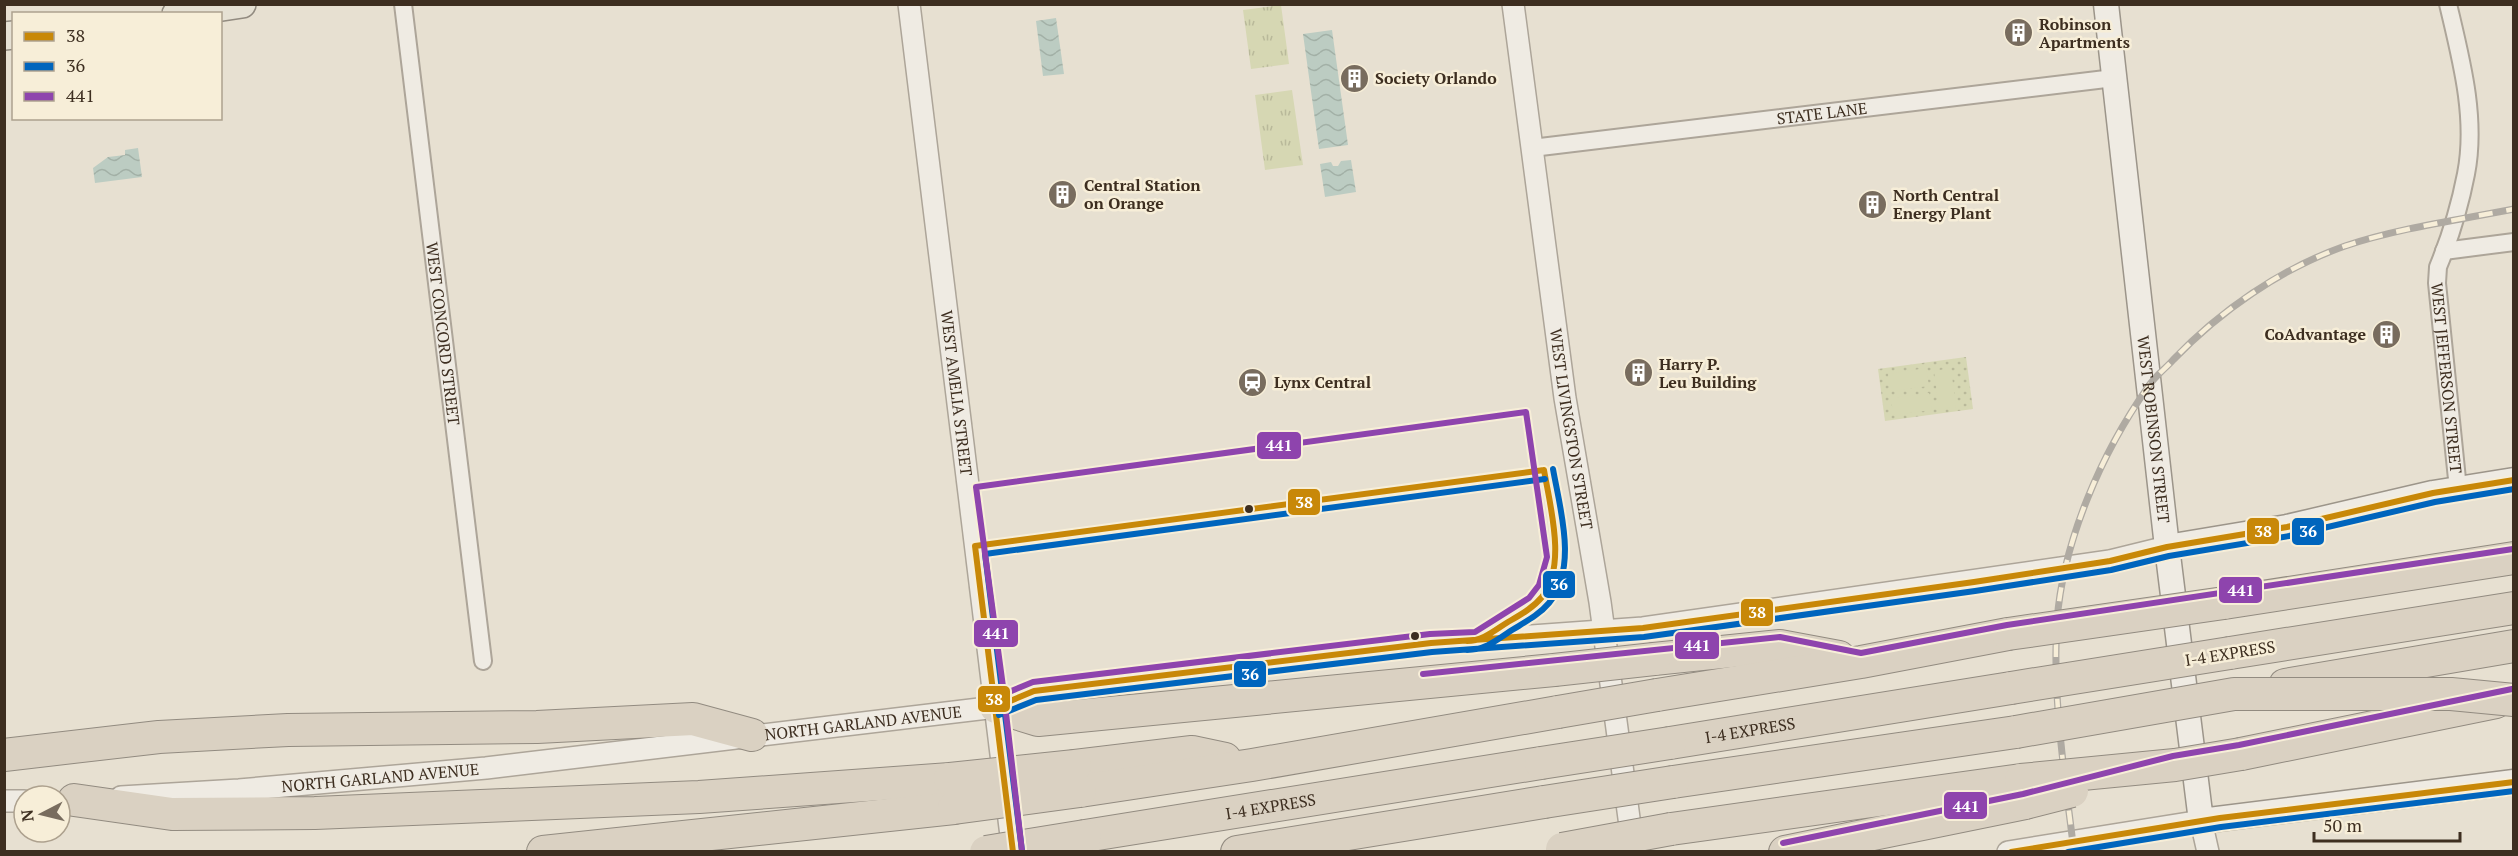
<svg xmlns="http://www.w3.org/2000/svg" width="2518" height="856" font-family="'PT Serif',serif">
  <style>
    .grass { fill: url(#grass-tufts) }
    .park { fill: url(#park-dots) }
    .pitch { fill: #d6d7b3 }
    .water { fill: url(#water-waves) }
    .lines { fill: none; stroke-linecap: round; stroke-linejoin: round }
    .minor-casing { stroke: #ada599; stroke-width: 20 }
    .tertiary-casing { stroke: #ada599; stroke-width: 24 }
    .secondary-casing { stroke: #9c958a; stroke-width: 27 }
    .primary-casing { stroke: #928b80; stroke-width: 30 }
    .motorway-casing { stroke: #928b80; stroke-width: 34 }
    .minor { stroke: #efebe3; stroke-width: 16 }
    .tertiary { stroke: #efebe3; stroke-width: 21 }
    .secondary { stroke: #efebe3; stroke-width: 24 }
    .primary { stroke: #e6e1d4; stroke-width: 27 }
    .motorway { stroke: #dad1c2; stroke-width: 32 }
    .rail-casing { stroke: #afaaa2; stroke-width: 7 }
    .rail { stroke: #f7eed8; stroke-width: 4.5; stroke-dasharray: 14; stroke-linecap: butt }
    .motorway-bridge-casing { stroke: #928b80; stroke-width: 34; stroke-linecap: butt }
    .motorway-bridge { stroke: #dad1c2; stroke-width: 32 }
    .bus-1-casing { stroke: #f7eed8; stroke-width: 10 }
    .bus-2-casing { stroke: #f7eed8; stroke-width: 10 }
    .bus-3-casing { stroke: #f7eed8; stroke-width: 10 }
    .bus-1 { stroke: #c88808; stroke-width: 6 }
    .bus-2 { stroke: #0065bd; stroke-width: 6 }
    .bus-3 { stroke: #8e44ad; stroke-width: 6 }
    .bus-dot { fill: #3d2e20; stroke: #f7eed8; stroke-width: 2 }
    .labels { text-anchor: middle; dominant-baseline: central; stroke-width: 5; stroke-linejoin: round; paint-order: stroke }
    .poi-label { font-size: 16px; font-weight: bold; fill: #3d2e20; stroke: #f7eed8; text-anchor: start }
    .street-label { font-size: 16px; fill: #3d2e20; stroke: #f7eed8 }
    .line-badge { stroke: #f7eed8; stroke-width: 2 }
    .badge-label { font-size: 16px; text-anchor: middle; font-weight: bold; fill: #fff }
  </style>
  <defs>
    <pattern id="grass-tufts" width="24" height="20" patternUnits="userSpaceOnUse" patternTransform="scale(1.5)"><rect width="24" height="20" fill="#d6d7b3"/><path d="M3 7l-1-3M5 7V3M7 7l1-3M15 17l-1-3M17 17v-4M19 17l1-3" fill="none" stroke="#b9b99a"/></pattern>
    <pattern id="park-dots" width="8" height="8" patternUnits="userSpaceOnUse" patternTransform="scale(1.5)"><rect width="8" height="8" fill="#d6d7b3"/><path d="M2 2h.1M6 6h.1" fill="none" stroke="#b9b99a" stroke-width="1.8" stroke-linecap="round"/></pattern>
    <pattern id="water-waves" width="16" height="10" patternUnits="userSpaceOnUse" patternTransform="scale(1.5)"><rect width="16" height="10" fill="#bcccc2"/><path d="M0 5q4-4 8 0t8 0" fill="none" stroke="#a2b0a6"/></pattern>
  </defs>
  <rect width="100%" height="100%" fill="#e7e0d1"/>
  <path class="grass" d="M1281 5 1289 64 1251 69 1243 10Z
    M1292 90 1303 165 1265 170 1255 95Z"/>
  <path class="park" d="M1966 357 1973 409 1885 421 1878 369Z"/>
  <path class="pitch" d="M1926 368 1929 386 1890 391 1888 374Z
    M1951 368 1956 407 1939 409 1934 371Z
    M1929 393 1932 410 1893 415 1891 398Z"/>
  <path class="water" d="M1056 18 1064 74 1043 76 1036 21Z
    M1332 30 1348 145 1319 149 1303 34Z
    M138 148 142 177 95 183 93 168 108 157 125 155V150Z
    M1351 160 1356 192 1325 197 1320 164 1331 162 1333 166H1338L1341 161Z"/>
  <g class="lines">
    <defs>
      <g id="minor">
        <path id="s1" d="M403 4 483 661"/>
        <path id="s2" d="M2448 4C2461 59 2477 118 2466 174 2460 205 2450 238 2438 267L2437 283 2458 489"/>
        <path id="s3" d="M1532 148 2114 78"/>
        <path d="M2444 251 2514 242"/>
      </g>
      <g id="tertiary">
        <path id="s4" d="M909 4 1013 852"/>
        <path id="s5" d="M1513 4 1565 398 1600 602 1633 848"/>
        <path id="s6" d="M121 797 239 790 486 768 996 707 1034 691 1431 643 1643 628 2110 561 2167 547"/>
        <path d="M4 801H24"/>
        <path d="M2008 852 2201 821 2208 852"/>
      </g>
      <g id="secondary">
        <path id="s7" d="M2106 4 2167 547 2201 821 2514 782"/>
        <path d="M2167 547 2287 527 2433 493 2514 480"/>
      </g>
      <path id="primary" d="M176 14 242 4
        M4 36 14 35"/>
      <g id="motorway">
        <path d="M2224 603 2514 558"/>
        <path d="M2230 653 2514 608"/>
        <path d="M1654 659 1780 646 1839 657"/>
        <path d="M2285 685 2514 646"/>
        <path d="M1657 695 1861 662 2008 634"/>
        <path d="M996 707 1038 720 1554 670"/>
        <path id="s8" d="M1670 743 2011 688"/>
        <path d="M2241 754 2496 702"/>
        <path d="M4 755 159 737 288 730 537 727 693 719 752 735"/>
        <path d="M1075 766 1192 752 1225 759"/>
        <path d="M1673 782 2016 732"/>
        <path d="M1080 791 1252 765 1558 712"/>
        <path d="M74 800 172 814 315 813 699 797 950 779"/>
        <path d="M1671 829 2021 780"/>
        <path id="s9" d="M1085 836 1541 763"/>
        <path d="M543 852 954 808"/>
        <path d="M1237 852 1544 802"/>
        <path d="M1785 852 2025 803"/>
      </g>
    </defs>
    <use href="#minor" class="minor-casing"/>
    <use href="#tertiary" class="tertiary-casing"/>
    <use href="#secondary" class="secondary-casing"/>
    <use href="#primary" class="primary-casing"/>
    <use href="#motorway" class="motorway-casing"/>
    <use href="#minor" class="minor"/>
    <use href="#tertiary" class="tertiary"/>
    <use href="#secondary" class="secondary"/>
    <use href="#primary" class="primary"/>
    <use href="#motorway" class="motorway"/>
    <defs>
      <path id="rail" d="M2074 852C2065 777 2052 696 2057 621 2063 541 2102 452 2148 387 2154 377 2165 369 2173 360 2220 311 2280 269 2345 246 2399 228 2458 220 2514 209"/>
    </defs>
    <use href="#rail" class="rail-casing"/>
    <use href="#rail" class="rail"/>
    <defs>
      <path id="motorway-bridge" d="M2008 634 2224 603
        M1554 670 1654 659
        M2011 688 2230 653
        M1558 712 1657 695
        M2016 732 2234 694H2451L2514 700
        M1541 763 1670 743
        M950 779 1075 766
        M2021 780 2175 765 2241 754
        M1544 802 1673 782
        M2025 803 2072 791
        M954 808 1080 791
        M1562 849 1671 829
        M986 852 1085 836"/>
    </defs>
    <use href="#motorway-bridge" class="motorway-bridge-casing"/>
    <use href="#motorway-bridge" class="motorway-bridge"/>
    <defs>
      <path id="bus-1" d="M975 546 1544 470
        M975 546 1013 852
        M1467 641C1483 641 1495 630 1508 622 1520 615 1533 608 1542 597 1567 566 1550 506 1544 470
        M996 707 1034 691 1431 643 1643 628 1974 582 2110 561 2167 547 2287 527 2433 493 2514 480
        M2011 852 2220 818 2514 782"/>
      <path id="bus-2" d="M1467 650C1485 650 1497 640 1512 630 1525 622 1539 615 1549 603 1578 567 1560 509 1553 469
        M999 715 1036 700 1432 652 1644 637 1975 591 2111 570 2169 556 2289 536 2435 502 2514 489
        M1022 851 985 554 1545 479
        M2068 852 2221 827 2514 791"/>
      <path id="bus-3" d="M1526 412 1547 557 1539 585 1529 598 1475 632 1430 634 1033 682 1004 694 976 487Z
        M1423 674 1780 637 1861 653 2007 625 2513 549
        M1006 713 1022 851
        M1783 843 2023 794 2173 756 2239 745 2512 689"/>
    </defs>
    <use href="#bus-1" class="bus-1-casing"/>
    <use href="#bus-2" class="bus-2-casing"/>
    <use href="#bus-3" class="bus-3-casing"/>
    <use href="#bus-1" class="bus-1"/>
    <use href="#bus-2" class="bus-2"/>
    <use href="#bus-3" class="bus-3"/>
  </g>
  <defs>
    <symbol id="building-disc" viewBox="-11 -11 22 22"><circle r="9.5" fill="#786c5e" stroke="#f7eed8"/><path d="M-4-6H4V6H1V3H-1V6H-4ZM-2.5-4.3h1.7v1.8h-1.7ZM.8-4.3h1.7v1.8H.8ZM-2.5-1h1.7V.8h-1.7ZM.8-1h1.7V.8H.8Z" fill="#fff"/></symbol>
    <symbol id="station-disc" viewBox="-11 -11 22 22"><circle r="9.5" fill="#786c5e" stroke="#f7eed8"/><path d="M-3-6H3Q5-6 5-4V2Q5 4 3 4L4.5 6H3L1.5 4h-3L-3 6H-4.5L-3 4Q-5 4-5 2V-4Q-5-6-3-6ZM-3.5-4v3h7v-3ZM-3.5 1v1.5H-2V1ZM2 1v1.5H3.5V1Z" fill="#fff"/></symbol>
  </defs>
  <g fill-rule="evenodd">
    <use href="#building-disc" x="2002" y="16" width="33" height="33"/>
    <use href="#building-disc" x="1338" y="62" width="33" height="33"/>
    <use href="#building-disc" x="1046" y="178" width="33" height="33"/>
    <use href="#building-disc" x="1856" y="188" width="33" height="33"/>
    <use href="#building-disc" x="2370" y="318" width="33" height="33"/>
    <use href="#building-disc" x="1622" y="356" width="33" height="33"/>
    <use href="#station-disc" x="1236" y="366" width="33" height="33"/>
  </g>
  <g class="bus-dot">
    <circle cx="1249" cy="509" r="5"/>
    <circle cx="1415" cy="636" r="5"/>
  </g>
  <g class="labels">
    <g class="poi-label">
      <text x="2039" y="24">Robinson<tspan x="2039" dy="18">Apartments</tspan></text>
      <text x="1375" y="78">Society Orlando</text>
      <text x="1084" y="185">Central Station<tspan x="1084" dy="18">on Orange</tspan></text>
      <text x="1893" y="195">North Central<tspan x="1893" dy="18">Energy Plant</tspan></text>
      <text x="2366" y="334" text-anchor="end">CoAdvantage</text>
      <text x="1659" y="364">Harry P.<tspan x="1659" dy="18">Leu Building</tspan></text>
      <text x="1274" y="382">Lynx Central</text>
    </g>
    <g class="street-label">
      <text stroke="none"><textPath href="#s3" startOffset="292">STATE LANE</textPath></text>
      <text stroke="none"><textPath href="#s1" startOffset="332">WEST CONCORD STREET</textPath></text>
      <text stroke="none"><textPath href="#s2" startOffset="381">WEST JEFFERSON STREET</textPath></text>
      <text stroke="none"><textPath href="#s4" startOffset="392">WEST AMELIA STREET</textPath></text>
      <text stroke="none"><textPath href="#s5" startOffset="429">WEST LIVINGSTON STREET</textPath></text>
      <text stroke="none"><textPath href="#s7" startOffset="428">WEST ROBINSON STREET</textPath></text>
      <text transform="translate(2230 653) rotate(-9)">I-4 EXPRESS</text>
      <text stroke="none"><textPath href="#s6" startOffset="746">NORTH GARLAND AVENUE</textPath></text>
      <text stroke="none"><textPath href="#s8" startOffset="81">I-4 EXPRESS</textPath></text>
      <text stroke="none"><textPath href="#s6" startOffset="260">NORTH GARLAND AVENUE</textPath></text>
      <text stroke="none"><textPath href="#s9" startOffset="188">I-4 EXPRESS</textPath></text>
    </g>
  </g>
  <g class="line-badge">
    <rect x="1256" y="431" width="46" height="29" rx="6" fill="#8e44ad"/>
    <rect x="1287" y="488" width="34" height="28" rx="6" fill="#c88808"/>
    <rect x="2246" y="517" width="34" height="28" rx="6" fill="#c88808"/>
    <rect x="2291" y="517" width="34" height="29" rx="6" fill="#0065bd"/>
    <rect x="1542" y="570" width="34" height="29" rx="6" fill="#0065bd"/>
    <rect x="2218" y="576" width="45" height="28" rx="6" fill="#8e44ad"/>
    <rect x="1740" y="598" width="34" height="29" rx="6" fill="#c88808"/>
    <rect x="973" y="619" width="46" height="29" rx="6" fill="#8e44ad"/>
    <rect x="1674" y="631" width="46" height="29" rx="6" fill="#8e44ad"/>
    <rect x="1233" y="660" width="34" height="28" rx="6" fill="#0065bd"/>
    <rect x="977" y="685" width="34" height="28" rx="6" fill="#c88808"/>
    <rect x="1943" y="791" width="45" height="29" rx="6" fill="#8e44ad"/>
  </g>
  <g class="badge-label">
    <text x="1279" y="451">441</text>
    <text x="1304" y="508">38</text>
    <text x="2263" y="537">38</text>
    <text x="2308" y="537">36</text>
    <text x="1559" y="590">36</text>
    <text x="2241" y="596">441</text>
    <text x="1757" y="618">38</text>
    <text x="996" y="639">441</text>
    <text x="1697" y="651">441</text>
    <text x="1250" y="680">36</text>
    <text x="994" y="705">38</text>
    <text x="1966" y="812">441</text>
  </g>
  <rect width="2518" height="856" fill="none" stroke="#3d2e20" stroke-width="12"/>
  <rect x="12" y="12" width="210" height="108" fill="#f7eed8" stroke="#ada18e" stroke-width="1.5"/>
  <rect x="24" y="32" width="30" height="9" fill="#c88808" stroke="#ada18e" stroke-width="1.5"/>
  <text x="66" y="42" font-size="18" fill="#3d2e20">38</text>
  <rect x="24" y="62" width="30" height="9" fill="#0065bd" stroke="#ada18e" stroke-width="1.5"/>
  <text x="66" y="72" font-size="18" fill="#3d2e20">36</text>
  <rect x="24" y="92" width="30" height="9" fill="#8e44ad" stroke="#ada18e" stroke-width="1.5"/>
  <text x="66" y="102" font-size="18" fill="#3d2e20">441</text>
  <g transform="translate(42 814) rotate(263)"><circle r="28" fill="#f7eed8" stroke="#ada18e" stroke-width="1.5"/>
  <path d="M0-4.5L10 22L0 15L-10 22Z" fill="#786c5e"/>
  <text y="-9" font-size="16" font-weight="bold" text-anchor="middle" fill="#3d2e20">N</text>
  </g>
  <path d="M2314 832v9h146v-9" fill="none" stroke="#3d2e20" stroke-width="3"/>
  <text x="2323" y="832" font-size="18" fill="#3d2e20" stroke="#f7eed8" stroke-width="4.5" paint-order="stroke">50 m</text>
</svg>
